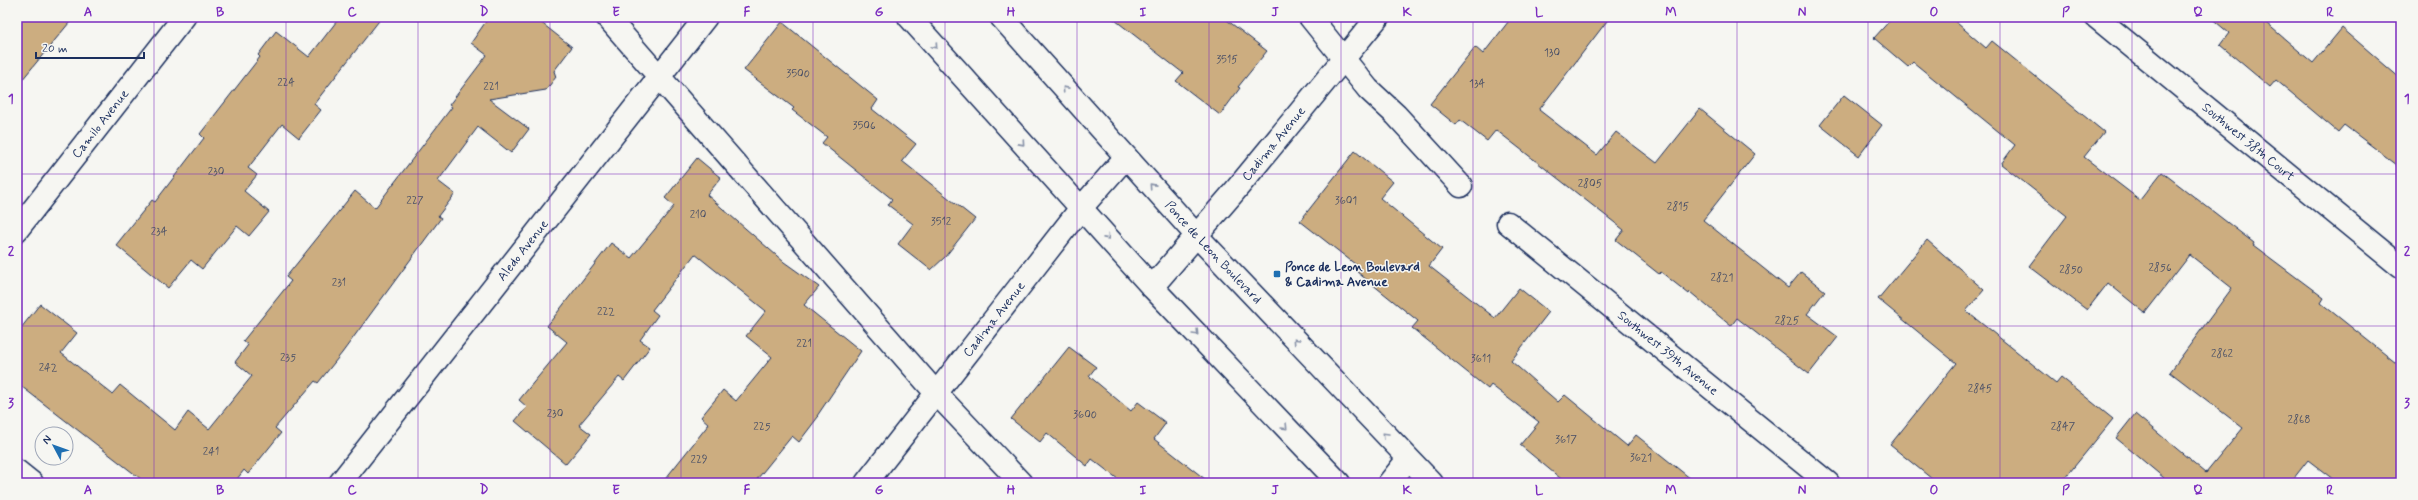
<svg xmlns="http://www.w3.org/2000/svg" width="2418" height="500" font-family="Mynerve,sans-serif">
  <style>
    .building { fill: #ccad80; stroke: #1b2f5e }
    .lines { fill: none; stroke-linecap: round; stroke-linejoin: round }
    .minor-casing { stroke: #1b2f5e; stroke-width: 25 }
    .minor { stroke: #f6f6f2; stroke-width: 22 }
    .oneway { stroke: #8892a8 }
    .grid { fill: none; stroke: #7b2cbf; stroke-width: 1; stroke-opacity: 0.55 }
    .poi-dot { fill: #1f6fb2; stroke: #f6f6f2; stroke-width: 1.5 }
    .labels { text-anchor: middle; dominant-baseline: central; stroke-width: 3; stroke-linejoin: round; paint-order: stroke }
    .number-label { font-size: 11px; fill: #474e66 }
    .street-label { font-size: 13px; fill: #1b2f5e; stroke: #f6f6f2 }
    .poi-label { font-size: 13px; font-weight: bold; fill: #1b2f5e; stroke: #f6f6f2; text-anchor: start }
    .neatline { fill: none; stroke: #7b2cbf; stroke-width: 1.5 }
    .grid-label { font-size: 13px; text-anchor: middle; font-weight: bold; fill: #7b2cbf }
  </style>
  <rect width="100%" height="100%" fill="#f6f6f2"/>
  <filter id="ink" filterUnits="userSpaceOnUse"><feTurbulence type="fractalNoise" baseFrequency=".025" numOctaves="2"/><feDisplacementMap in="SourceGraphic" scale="8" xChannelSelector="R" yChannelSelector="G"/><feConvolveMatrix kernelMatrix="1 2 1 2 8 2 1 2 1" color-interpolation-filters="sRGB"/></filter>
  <g filter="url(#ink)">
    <path class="building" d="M17 17H74L17 86Z
      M340 17H382L314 104 321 110 299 138 282 124 248 168 257 175 244 191 269 212 249 236 237 226 202 269 191 260 168 288 116 245 152 200 155 202 204 138 200 134 260 57 258 55 276 31 309 57Z
      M489 17H534L572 47 554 71 556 77 546 90 489 99 529 129 511 153 478 127 438 181 455 194 438 216 441 218 342 353 318 383 315 381 275 428 281 433 248 474 244 470 234 483H146L17 383V333L40 304 77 333 61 353 112 394 120 385 175 430 188 412 209 429 252 376 235 362 248 345 243 341 291 281 286 277 355 191 375 208 452 107 449 105 487 55 471 43Z
      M1111 17H1223L1267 51 1238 87 1240 88 1220 115 1176 81 1183 73Z
      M1512 17H1610L1539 110 1597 155 1616 132 1657 163 1700 109 1755 154 1703 220 1788 288 1801 272 1825 291 1807 314 1838 337 1809 374 1737 318 1731 326 1690 292 1689 294 1661 272 1659 274 1616 240 1624 230 1496 130 1487 141 1460 120 1456 125 1430 104 1475 47 1483 54Z
      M1893 17H1950L1986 48 1992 41 2104 132 2084 157 2140 200 2162 172 2254 243 2253 245 2324 298 2321 303 2401 367V483H2338L2308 460 2290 483H2170L2116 438 2135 414 2206 473 2243 428 2170 372 2232 288 2190 255 2145 313 2108 283 2087 310 2029 266 2067 216 2001 164 2015 145 1913 62 1908 67 1874 38Z
      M2210 17H2259L2313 63 2342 28 2401 79V168L2344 125 2338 132 2276 80 2270 87 2220 45 2229 33Z
      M782 22 878 100 872 109 916 144 902 161 975 219 945 257 931 270 898 244 913 224 888 205 892 199 822 143 827 137 792 110 794 108 744 70Z
      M1844 95 1882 125 1859 156 1820 125Z
      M1355 151 1393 182 1380 198 1442 249 1429 266 1495 318 1519 288 1549 312 1511 361 1558 402 1565 395 1627 446 1636 435 1696 483H1566L1520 445 1539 422 1491 385 1488 389 1412 328 1418 321 1357 272 1360 268 1300 221Z
      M697 158 721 178 707 195 784 262 819 287 804 305 861 351 817 416 818 417 799 442 792 436 754 483H662L709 424 701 417 723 390 736 401 772 357 746 336 766 311 695 254 652 310 658 315 640 340 650 347 624 381 619 377 579 425 591 434 566 464 515 421 527 407 519 400 567 342 547 326 611 243 631 258 674 206 665 198Z
      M1927 240 1984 290 1966 311 2056 383 2061 377 2113 419 2061 483H1937L1890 445 1956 363 1878 299Z
      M1069 347 1096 367 1089 376 1131 411 1138 402 1166 423 1154 439 1210 483H1123L1092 459 1087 466 1047 433 1040 442 1011 419Z"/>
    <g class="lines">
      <defs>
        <g id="minor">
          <path d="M607 17 936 393 1021 483"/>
          <path d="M909 17 1152 287 1339 483"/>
          <path id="s1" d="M1001 17 1197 236 1432 483"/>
          <path d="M1310 17 1368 89 1396 115 1461 186"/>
          <path id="s2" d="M2096 17 2401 267"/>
          <path id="s3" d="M1508 223 1828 483"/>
          <path id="s4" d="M17 230 184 17"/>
          <path id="s5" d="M1152 287 1234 192 1378 17"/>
          <path d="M17 471 32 483"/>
          <path id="s6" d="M340 483 706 17"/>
          <path id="s7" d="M866 483 1081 208 1126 157"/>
          <path d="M1389 483 1408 459"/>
        </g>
      </defs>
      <use href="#minor" class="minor-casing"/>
      <use href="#minor" class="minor"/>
    </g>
    <defs><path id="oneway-chevron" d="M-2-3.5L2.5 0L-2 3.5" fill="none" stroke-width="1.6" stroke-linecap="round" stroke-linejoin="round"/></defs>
    <g class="oneway">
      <use href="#oneway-chevron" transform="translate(935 46) rotate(48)"/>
      <use href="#oneway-chevron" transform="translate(1065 89) rotate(-132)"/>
      <use href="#oneway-chevron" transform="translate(1022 143) rotate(48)"/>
      <use href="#oneway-chevron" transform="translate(1152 186) rotate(-132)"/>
      <use href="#oneway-chevron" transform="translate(1107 237) rotate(48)"/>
      <use href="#oneway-chevron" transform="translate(1196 333) rotate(46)"/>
      <use href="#oneway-chevron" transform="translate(1296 341) rotate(-133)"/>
      <use href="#oneway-chevron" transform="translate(1285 427) rotate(46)"/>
      <use href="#oneway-chevron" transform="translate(1385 435) rotate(-133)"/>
    </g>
  </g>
  <path class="grid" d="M154 17V483M286 17V483M418 17V483M550 17V483M681 17V483M813 17V483M945 17V483M1077 17V483M1209 17V483M1341 17V483M1473 17V483M1605 17V483M1737 17V483M1868 17V483M2000 17V483M2132 17V483M2264 17V483M17 174H2401M17 326H2401"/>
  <rect class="poi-dot" x="1273" y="270" width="8" height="8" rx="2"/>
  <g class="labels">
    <g class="number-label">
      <text x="1552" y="53">130</text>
      <text x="1227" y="60">3515</text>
      <text x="798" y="74">3500</text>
      <text x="286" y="83">224</text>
      <text x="1477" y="84">134</text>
      <text x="491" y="87">221</text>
      <text x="864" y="126">3506</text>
      <text x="216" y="172">230</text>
      <text x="1590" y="184">2805</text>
      <text x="415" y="201">227</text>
      <text x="1346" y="201">3601</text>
      <text x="1678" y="207">2815</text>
      <text x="698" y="215">210</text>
      <text x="941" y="222">3512</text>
      <text x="159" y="232">234</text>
      <text x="2160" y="268">2856</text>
      <text x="2071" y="270">2850</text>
      <text x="1722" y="278">2821</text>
      <text x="339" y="283">231</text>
      <text x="606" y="312">222</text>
      <text x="1787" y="321">2825</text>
      <text x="804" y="344">221</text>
      <text x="2222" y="354">2862</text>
      <text x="288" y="358">235</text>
      <text x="1481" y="359">3611</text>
      <text x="48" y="368">242</text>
      <text x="1980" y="389">2845</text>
      <text x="555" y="414">230</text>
      <text x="1085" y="415">3600</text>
      <text x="2299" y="420">2868</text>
      <text x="762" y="427">225</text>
      <text x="2063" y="427">2847</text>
      <text x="1566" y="440">3617</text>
      <text x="211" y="452">241</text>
      <text x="1641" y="458">3621</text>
      <text x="699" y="460">229</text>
    </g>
    <g class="street-label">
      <text stroke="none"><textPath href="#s4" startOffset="135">Camilo Avenue</textPath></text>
      <text stroke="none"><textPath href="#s2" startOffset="197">Southwest 38th Court</textPath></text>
      <text stroke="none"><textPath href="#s5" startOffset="188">Cadima Avenue</textPath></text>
      <text stroke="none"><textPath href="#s6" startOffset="296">Aledo Avenue</textPath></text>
      <text stroke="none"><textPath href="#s1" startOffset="317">Ponce de Leon Boulevard</textPath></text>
      <text stroke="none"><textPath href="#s7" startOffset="208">Cadima Avenue</textPath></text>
      <text stroke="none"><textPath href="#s3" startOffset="206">Southwest 39th Avenue</textPath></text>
    </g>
    <g class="poi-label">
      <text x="1285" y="267">Ponce de Leon Boulevard<tspan x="1285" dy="15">&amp; Cadima Avenue</tspan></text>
    </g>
  </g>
  <rect width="2418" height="500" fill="none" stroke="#f6f6f2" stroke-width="44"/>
  <g transform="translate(54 446) rotate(311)"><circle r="19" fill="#f6f6f2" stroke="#9ea6b7"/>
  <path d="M0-3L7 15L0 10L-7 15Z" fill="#1f6fb2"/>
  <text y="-6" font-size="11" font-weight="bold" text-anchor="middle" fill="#1b2f5e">N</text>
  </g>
  <path d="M36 52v6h108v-6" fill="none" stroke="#1b2f5e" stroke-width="2"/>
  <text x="42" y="52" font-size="12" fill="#1b2f5e" stroke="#f6f6f2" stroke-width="3" paint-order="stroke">20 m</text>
  <rect x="22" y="22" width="2374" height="456" class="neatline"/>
  <g class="grid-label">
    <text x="88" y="16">A</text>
    <text x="220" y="16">B</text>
    <text x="352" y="16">C</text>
    <text x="484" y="16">D</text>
    <text x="616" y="16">E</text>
    <text x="747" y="16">F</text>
    <text x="879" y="16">G</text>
    <text x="1011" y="16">H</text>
    <text x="1143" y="16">I</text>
    <text x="1275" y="16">J</text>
    <text x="1407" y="16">K</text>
    <text x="1539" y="16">L</text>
    <text x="1671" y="16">M</text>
    <text x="1802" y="16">N</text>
    <text x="1934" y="16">O</text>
    <text x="2066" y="16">P</text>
    <text x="2198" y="16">Q</text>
    <text x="2330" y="16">R</text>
    <text x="11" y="103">1</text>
    <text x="2407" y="103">1</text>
    <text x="11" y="255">2</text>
    <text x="2407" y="255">2</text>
    <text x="11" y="407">3</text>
    <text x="2407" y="407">3</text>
    <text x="88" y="494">A</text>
    <text x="220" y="494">B</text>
    <text x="352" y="494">C</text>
    <text x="484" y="494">D</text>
    <text x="616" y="494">E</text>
    <text x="747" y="494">F</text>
    <text x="879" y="494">G</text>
    <text x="1011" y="494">H</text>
    <text x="1143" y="494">I</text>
    <text x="1275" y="494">J</text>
    <text x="1407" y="494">K</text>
    <text x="1539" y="494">L</text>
    <text x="1671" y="494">M</text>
    <text x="1802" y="494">N</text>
    <text x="1934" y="494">O</text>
    <text x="2066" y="494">P</text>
    <text x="2198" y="494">Q</text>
    <text x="2330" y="494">R</text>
  </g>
</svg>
